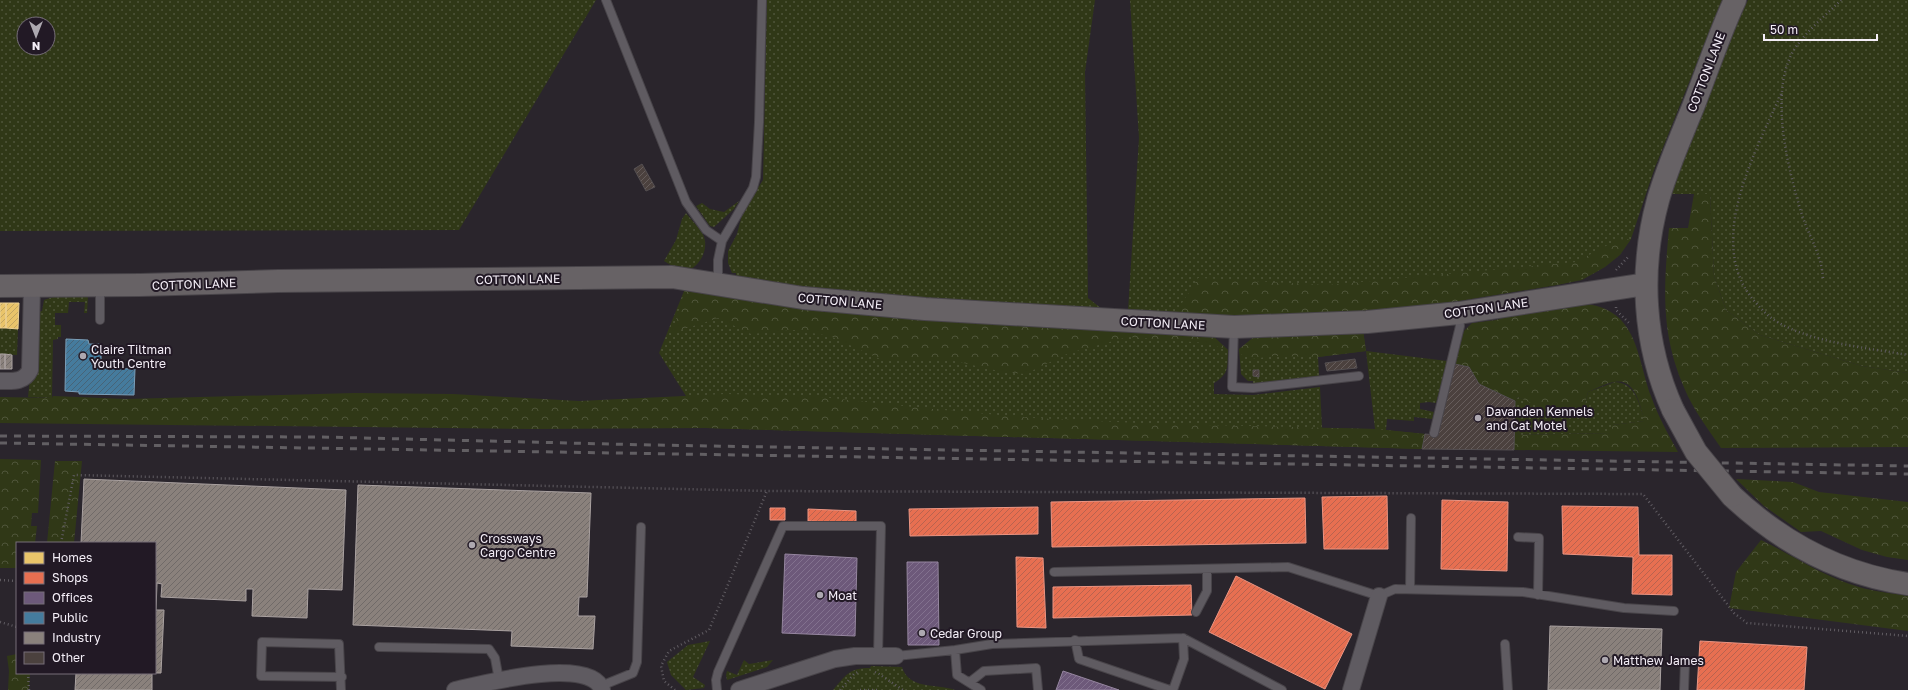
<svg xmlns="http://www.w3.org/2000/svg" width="1908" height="690" font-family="'Golos Text',sans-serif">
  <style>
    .green { fill: url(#green-dots); fill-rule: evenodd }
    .forest { fill: url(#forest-crowns) }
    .homes { fill: url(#homes-hatch); stroke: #ecd194 }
    .shops { fill: url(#shops-hatch); stroke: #eb9583 }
    .offices { fill: url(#offices-hatch); stroke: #9686a0 }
    .public { fill: url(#public-hatch); stroke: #7a9eb8 }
    .industry { fill: url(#industry-hatch); stroke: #aaa2a1 }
    .building { fill: url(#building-hatch); stroke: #544f51 }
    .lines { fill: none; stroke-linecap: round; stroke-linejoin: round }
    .lane-casing { stroke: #484449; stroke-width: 10 }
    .street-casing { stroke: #484449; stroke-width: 18 }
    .secondary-casing { stroke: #484449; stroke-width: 24 }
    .path { stroke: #605c62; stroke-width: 2.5; stroke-dasharray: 1 3; stroke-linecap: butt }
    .lane { stroke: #5f5b61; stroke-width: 8 }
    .street { stroke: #5f5b61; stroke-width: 16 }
    .secondary { stroke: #676265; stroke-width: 22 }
    .rail { stroke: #625f63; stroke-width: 3; stroke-dasharray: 7 7; stroke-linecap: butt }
    .secondary-bridge-casing { stroke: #484449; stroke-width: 24; stroke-linecap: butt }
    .secondary-bridge { stroke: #676265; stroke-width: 22 }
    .poi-dot { fill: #ada8b0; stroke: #221925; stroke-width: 1.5 }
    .labels { text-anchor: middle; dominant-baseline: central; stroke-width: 4; stroke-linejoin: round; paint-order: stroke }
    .street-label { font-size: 12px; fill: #f4eef7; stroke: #221925 }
    .poi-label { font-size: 12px; fill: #f4eef7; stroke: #221925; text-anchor: start }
  </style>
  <defs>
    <pattern id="green-dots" width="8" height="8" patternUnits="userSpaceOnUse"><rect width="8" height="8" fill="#303817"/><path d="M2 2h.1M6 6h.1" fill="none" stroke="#4f553a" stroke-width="1.8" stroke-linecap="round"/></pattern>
    <pattern id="forest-crowns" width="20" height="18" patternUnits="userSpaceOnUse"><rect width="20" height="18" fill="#303817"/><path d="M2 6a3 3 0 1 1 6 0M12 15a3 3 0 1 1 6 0" fill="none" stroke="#4f553a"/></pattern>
    <pattern id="homes-hatch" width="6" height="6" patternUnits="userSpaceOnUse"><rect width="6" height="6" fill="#e9c46a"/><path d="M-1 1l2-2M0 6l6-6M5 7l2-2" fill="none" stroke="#c1a562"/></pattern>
    <pattern id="shops-hatch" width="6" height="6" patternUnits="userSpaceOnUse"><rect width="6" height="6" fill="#e76f51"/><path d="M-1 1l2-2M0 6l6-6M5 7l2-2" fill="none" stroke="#b8634f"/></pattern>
    <pattern id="offices-hatch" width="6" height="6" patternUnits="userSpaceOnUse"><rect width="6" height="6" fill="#6d597a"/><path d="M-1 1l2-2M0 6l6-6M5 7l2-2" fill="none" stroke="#82718e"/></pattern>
    <pattern id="public-hatch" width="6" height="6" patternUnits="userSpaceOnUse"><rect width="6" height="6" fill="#457b9d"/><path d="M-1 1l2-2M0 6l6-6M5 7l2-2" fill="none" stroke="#476478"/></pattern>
    <pattern id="industry-hatch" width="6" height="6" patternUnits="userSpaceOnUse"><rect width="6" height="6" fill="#8a817c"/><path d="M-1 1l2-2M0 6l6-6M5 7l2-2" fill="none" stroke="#706a68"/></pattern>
    <pattern id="building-hatch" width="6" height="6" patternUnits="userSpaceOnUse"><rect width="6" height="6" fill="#4b413e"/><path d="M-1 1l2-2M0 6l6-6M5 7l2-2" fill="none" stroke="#665d5b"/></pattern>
  </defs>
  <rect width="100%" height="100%" fill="#2a252c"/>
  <path class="green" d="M0 0H596L459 230 0 231ZM24 24H48V48H24Z
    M767 0H1095L1085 72 1088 298 1111 316 874 297 743 280 736 275V273H732L728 263V251L737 234 743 211 763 180Z
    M1130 0H1722L1654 170 1631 239 1620 255 1605 267 1582 280 1557 285 1249 320 1128 311 1139 138Z
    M1748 0H1908V373L1862 366 1760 335 1726 310 1714 276 1710 194H1670L1729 40Z
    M739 201 734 209 714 227 710 226 696 206 702 203 710 209 724 212Z
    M686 213C691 220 698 226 702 233 710 245 702 263 691 269L674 267 664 261 676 240 682 219Z
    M686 286 1214 337 1228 350C1227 367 1230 373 1214 383V394L1253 395 1320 387 1322 428 1375 429 1366 351 1318 357 1319 376 1253 384V381H1248L1241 374 1239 349 1363 330 1366 351 1447 361 1436 403 1429 402 1420 403V409L1434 412 1432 419 1414 417V421L1387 419 1386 430 1425 434 1422 449 706 428 659 353Z
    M88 296 87 313H84L85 302H69L68 313H55V325H61V337H58V339L53 340 52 398 28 397 37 312 42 311 44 300 53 297Z
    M0 328 18 329 17 355 0 354Z
    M1615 382C1636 383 1639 404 1645 421L1612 425V433L1514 435 1515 401 1518 397 1560 414 1584 408 1588 392Z
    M710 641 693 677 705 685 704 688 686 690 671 675 667 662 688 645Z
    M744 660 749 664 773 660 767 667 727 680 726 675 727 671 737 675Z
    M871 666 902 667C909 690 935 683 955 690H833C846 675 849 668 870 668Z"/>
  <path class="forest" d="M1694 194H1710L1714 276 1726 310 1760 335 1862 366 1908 373V447L1721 448C1711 433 1700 419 1692 404 1660 342 1663 295 1669 228H1688Z
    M1631 239C1611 268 1592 277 1557 285L1380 314 1249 320 1175 314 1198 278 1328 285 1576 262 1617 240Z
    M686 286 1214 337 1228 350 1206 343 1128 337 1069 353 1025 374 1003 372 950 360 880 359 830 336 794 330 751 334 718 318 672 333Z
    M1586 304C1638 310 1637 358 1651 396 1658 416 1668 434 1678 452L1514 450V435L1612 433V425L1644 421C1641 407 1635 378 1615 382 1606 383 1596 389 1588 392L1584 408C1562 422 1539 406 1518 397L1515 401 1479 384 1469 367 1455 364 1464 331 1472 323 1496 320 1523 312Z
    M1363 330 1366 351 1318 357 1274 356 1252 359 1240 354 1239 349 1255 336Z
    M355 393 453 394 579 401 726 394 812 396 922 408 1032 418 1159 424 1375 429 1425 434 1422 449 706 428 533 429 0 423V397L52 398 53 396 126 399Z
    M0 459 41 460 38 513H32L31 526H37L35 543H17V568H0Z
    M55 461H82L74 543H47Z
    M1736 479 1793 482 1819 492 1908 502V560L1887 557 1862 550 1821 531 1801 532 1764 506Z
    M1761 540C1794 556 1824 577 1859 587 1875 592 1892 593 1908 596V631L1729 608 1736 572Z
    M17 654V673H30L29 690H8L9 671 7 656Z"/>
  <path class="homes" d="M0 303H6V328H0Z
    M6 303H19L18 329 6 328Z"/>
  <path class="shops" d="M1387 496 1388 549H1324L1322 497Z
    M1305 498 1306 543 1052 547 1051 502Z
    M1442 500 1508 502 1507 571 1441 569Z
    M1562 506 1638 507 1639 555H1672V595L1632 594 1633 557 1563 554Z
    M1038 507V534L910 536 909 509Z
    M770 508H785V520H770Z
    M808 509 856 511V523L808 521Z
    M1016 557 1043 558 1046 628 1017 627Z
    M1236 576 1352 634 1325 689 1209 632Z
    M1191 585 1192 615 1053 618V587Z
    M1700 641 1807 647 1804 690H1697Z"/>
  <path class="offices" d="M785 554 857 558 855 636 782 633Z
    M907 562H938L939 645H908Z
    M1063 671 1119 690H1056Z"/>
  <path class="public" d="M66 339 88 340 89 344H101V368L135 369 134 395 79 394V392L65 391Z"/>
  <path class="industry" d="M0 354H5V369H0Z
    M5 354 12 355V369H5Z
    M84 479 346 490 342 590 308 589 307 618 252 616 253 589H246V601L161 597 162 584 157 583 156 610H164L161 673H152V690H75L76 673H155V543H81Z
    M358 485 591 493 587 597H579L578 616H595L593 649 511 646 512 631 353 625Z
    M1550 626 1662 629 1660 690H1548Z"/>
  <path class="building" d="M642 164 655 187 646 191 634 169Z
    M1355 359 1357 368 1327 371 1325 363Z
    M1455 364 1469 367 1479 384 1515 401 1514 450 1422 449 1425 434 1438 435Z
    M1253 370H1259V377L1253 376Z"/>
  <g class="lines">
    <defs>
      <path id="lane" d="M606 0 686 202 706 230 722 241
        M718 283V260L722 241 753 188 756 177 759 122 762 0
        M100 320V287
        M1234 328 1232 387 1253 388 1359 376
        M1434 433 1460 326 1459 314
        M1518 537 1539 538 1538 595
        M1054 572 1288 567 1379 596 1395 589 1523 592 1624 608 1674 611
        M1410 589 1411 518
        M1196 612 1207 591V569
        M1075 640 1079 659 1170 690
        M1505 644 1508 690
        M379 647 489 649 495 658 499 680
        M955 650 957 675 981 690
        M896 656 955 650 992 644 1183 638 1282 690
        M970 682 984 671 1036 668 1038 690
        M601 686 633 673 637 662 641 527
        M341 690 339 644 262 642 261 676 342 677
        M717 690 716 680 718 672 783 526H881L878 655
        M1173 690 1184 659 1183 638
        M1684 690 1685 663"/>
      <path id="street" d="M0 381C12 381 24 383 30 370L32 287
        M455 690C481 684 592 655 602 690
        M739 690 835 659 855 656H896
        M1351 690 1379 596"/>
      <path id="secondary" d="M0 286 140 285 278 281 672 277 803 298 925 309 1234 327 1367 322 1459 313 1646 284
        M1673 410C1643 344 1639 270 1658 200 1667 168 1681 137 1693 107 1707 71 1719 35 1735 0
        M1732 496C1782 543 1840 574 1908 584"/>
    </defs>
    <use href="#lane" class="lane-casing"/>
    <use href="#street" class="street-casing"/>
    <use href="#secondary" class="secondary-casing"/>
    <path class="path" d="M1781 94C1755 153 1703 245 1756 303 1763 311 1770 318 1779 323 1815 343 1868 348 1908 355
      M1616 270 1629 256
      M1823 278C1821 253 1810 239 1802 215 1788 169 1766 85 1798 44 1810 28 1827 14 1841 0
      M1616 307V310L1630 324
      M61 543 74 475 767 491 1643 494 1734 613 1747 623 1908 636
      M0 580 17 581
      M0 622 17 627
      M875 672 879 674 903 690
      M28 673 29 690
      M675 690 664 681 661 666 669 651 709 630 767 491
      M840 690 854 674 858 672
      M860 690H879"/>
    <use href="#lane" class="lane"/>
    <use href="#street" class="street"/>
    <use href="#secondary" class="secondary"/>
    <path class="rail" d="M0 436 322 437 651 445 1908 466
      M0 443 1908 474"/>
    <defs>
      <path id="secondary-bridge" d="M1673 410 1696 452 1732 496"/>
    </defs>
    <use href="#secondary-bridge" class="secondary-bridge-casing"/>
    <use href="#secondary-bridge" class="secondary-bridge"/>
  </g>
  <g class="poi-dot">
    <circle cx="83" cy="356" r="4"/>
    <circle cx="1478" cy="418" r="4"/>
    <circle cx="472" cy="545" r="4"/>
    <circle cx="820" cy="595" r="4"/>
    <circle cx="922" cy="633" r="4"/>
    <circle cx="1605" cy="660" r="4"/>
  </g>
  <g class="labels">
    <g class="street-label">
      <text transform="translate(1706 72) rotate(-69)">COTTON LANE</text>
      <text transform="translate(518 279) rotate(-1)">COTTON LANE</text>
      <text transform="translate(194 284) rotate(-2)">COTTON LANE</text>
      <text transform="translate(840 301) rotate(5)">COTTON LANE</text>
      <text transform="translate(1486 308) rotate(-8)">COTTON LANE</text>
      <text transform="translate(1163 323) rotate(3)">COTTON LANE</text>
    </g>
    <g class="poi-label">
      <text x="91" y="349">Claire Tiltman<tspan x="91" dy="14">Youth Centre</tspan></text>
      <text x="1486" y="411">Davanden Kennels<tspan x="1486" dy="14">and Cat Motel</tspan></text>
      <text x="480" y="538">Crossways<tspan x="480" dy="14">Cargo Centre</tspan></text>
      <text x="828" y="595">Moat</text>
      <text x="930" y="633">Cedar Group</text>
      <text x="1613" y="660">Matthew James</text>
    </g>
  </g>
  <rect x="16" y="542" width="140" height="132" fill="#221925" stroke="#766e79"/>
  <rect x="24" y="552" width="20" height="12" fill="#e9c46a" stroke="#766e79"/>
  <text x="52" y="562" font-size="12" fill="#f4eef7">Homes</text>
  <rect x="24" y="572" width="20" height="12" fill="#e76f51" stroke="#766e79"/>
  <text x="52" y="582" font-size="12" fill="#f4eef7">Shops</text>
  <rect x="24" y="592" width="20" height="12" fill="#6d597a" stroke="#766e79"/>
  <text x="52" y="602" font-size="12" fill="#f4eef7">Offices</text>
  <rect x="24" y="612" width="20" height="12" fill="#457b9d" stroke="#766e79"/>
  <text x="52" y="622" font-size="12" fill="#f4eef7">Public</text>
  <rect x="24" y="632" width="20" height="12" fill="#8a817c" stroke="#766e79"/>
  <text x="52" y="642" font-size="12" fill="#f4eef7">Industry</text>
  <rect x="24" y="652" width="20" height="12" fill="#4b413e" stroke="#766e79"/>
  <text x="52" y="662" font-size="12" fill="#f4eef7">Other</text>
  <g transform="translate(36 36) rotate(180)"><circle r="19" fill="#221925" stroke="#766e79"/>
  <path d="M0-3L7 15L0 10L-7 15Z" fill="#ada8b0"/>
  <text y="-6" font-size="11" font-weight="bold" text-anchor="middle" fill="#f4eef7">N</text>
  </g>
  <path d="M1764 34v6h113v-6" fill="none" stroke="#f4eef7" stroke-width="2"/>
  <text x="1770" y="34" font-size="12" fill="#f4eef7" stroke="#221925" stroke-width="3" paint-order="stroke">50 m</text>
</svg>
